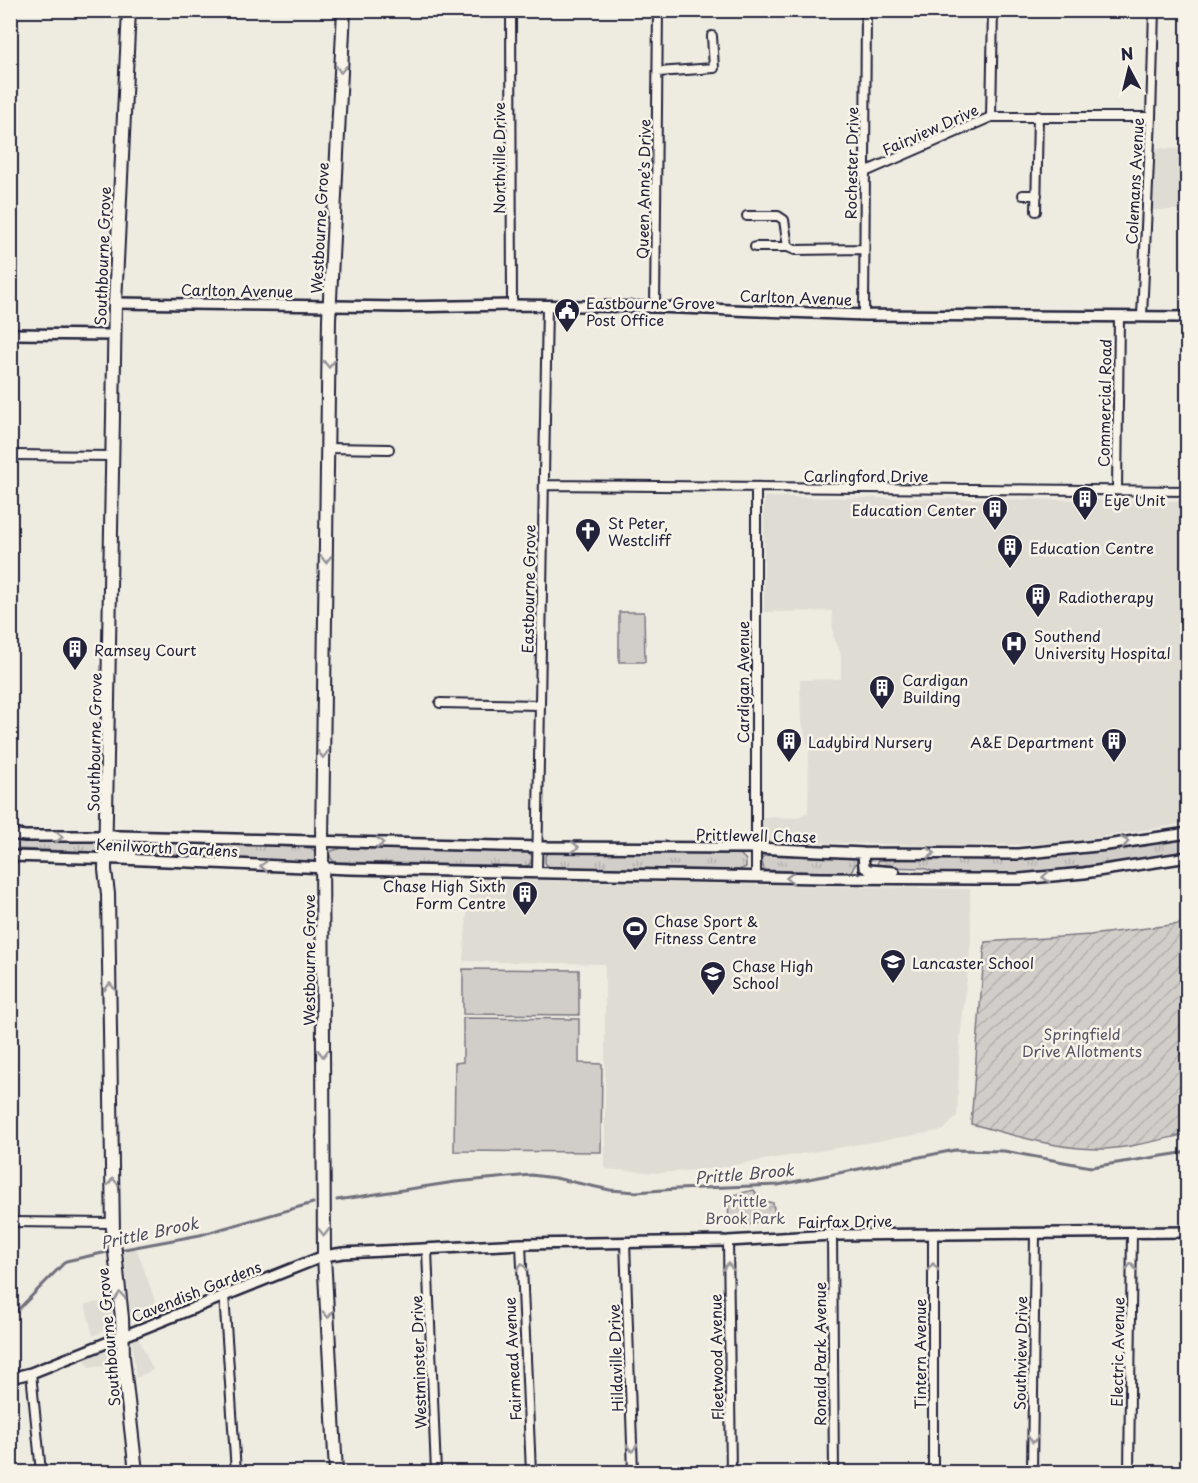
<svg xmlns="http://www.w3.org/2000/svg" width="1198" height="1483" font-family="'Playpen Sans',sans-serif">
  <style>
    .built { fill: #dfdcd4 }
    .grass { fill: url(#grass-tufts); stroke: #7a7882; stroke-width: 1.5 }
    .park { fill: url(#park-crowns); stroke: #7a7882; stroke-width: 1.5 }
    .garden { fill: url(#garden-furrows); stroke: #7a7882; stroke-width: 1.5 }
    .pitch { fill: #d1cdc9; stroke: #7a7882; stroke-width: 1.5 }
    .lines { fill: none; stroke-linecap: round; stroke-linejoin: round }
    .stream { stroke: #716f7b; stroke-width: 3 }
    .minor-casing { stroke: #22223b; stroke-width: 12 }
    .tertiary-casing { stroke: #22223b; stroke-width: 14 }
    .primary-casing { stroke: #22223b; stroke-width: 16 }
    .minor { stroke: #f7f3e8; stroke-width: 8 }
    .tertiary { stroke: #f7f3e8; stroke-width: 9 }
    .primary { stroke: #f7f3e8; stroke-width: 12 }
    .oneway { stroke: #97959a }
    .labels { text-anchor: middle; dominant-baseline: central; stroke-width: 5; stroke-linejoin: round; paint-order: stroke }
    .street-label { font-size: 15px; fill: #22223b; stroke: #f7f3e8 }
    .poi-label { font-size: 15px; fill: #22223b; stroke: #f7f3e8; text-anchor: start }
    .park-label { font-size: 15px; fill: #575566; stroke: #f7f3e8 }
    .water-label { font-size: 16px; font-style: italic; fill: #504f60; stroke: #f7f3e8 }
  </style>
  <defs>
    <pattern id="grass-tufts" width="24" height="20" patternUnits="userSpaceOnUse" patternTransform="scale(1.5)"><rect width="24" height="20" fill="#d1cdc9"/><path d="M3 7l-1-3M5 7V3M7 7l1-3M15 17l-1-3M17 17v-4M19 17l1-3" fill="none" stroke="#b3b0ae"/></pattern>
    <pattern id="park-crowns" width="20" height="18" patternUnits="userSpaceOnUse" patternTransform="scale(1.5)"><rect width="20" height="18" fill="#d1cdc9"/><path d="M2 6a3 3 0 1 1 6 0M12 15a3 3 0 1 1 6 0" fill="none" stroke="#b3b0ae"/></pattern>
    <pattern id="garden-furrows" width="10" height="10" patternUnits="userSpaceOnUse" patternTransform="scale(1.5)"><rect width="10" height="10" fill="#d1cdc9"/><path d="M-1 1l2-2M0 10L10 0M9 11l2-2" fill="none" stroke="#b3b0ae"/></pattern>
  </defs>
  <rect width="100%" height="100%" fill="#eeebe1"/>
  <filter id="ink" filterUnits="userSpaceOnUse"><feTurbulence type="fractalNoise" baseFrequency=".0167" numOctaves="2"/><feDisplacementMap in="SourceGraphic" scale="12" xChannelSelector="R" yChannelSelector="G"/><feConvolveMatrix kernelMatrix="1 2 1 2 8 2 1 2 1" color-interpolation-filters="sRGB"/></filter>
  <g filter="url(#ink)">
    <path class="built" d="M1152 148 1187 149V210H1151Z
      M764 497 1187 501V823L1088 839 1040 844 959 846 761 841 760 817 797 818 808 812 809 749 801 718 800 680 841 679V655L833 635 832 611 764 612Z
      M470 879 970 889 971 940 960 1040 957 1116 944 1130 716 1168 660 1173 605 1169V964L463 961Z
      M136 1247 158 1309 137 1317 130 1314 124 1250Z
      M112 1301 113 1311 104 1331 93 1336 85 1304Z
      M138 1337 153 1370 136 1378 132 1340Z
      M117 1347 118 1366 89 1367 85 1359Z"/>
    <path class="grass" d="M11 837 99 841 101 844 96 852 11 849Z
      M1187 838V851L1180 854 1032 873 941 874 923 868 877 867 878 860 1042 857 1117 850Z
      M125 841 206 842 311 848 318 854 317 858 313 862 204 857 126 850Z
      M342 848 526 850 532 856 531 863 527 866 334 862 330 857 331 851Z
      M548 851 740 854 746 860V867L739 870 549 867 545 863V856Z
      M766 855 857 858V862L850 873 764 870 761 858Z"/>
    <path class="park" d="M754 1190 761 1200 773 1203 775 1215 746 1226 729 1225 728 1196Z"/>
    <path class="garden" d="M1187 923V1134C1158 1140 1127 1149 1097 1149 1054 1149 1012 1134 971 1124L985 942 1090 935Z"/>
    <path class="pitch" d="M619 612H644L645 662H619Z
      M463 969 579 970V1015L463 1014Z
      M463 1018 579 1019V1063L602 1064 601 1152 454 1151 455 1063 463 1062Z"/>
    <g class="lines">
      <path class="stream" d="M337 1200 455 1182 531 1175 555 1178 610 1190 636 1192 677 1189 778 1185 955 1150 1004 1151 1091 1167 1188 1152
        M119 1250 200 1235 313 1203
        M10 1318 66 1261 112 1251"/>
      <defs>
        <path id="minor" d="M511 10 512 305
          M658 72 714 68 712 36
          M991 117 993 10
          M865 172 991 117H1151
          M1023 195H1037
          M1036 211 1038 116
          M747 216H778L784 220 788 247
          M755 247H788L795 250 864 249
          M655 307 658 10
          M864 315 866 10
          M1142 316 1151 117 1154 10
          M328 448 389 449
          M10 455 113 456
          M544 485 1188 491
          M1117 490 1119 317
          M440 703 539 705
          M537 873 547 306
          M756 877V488
          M10 1222 112 1223
          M832 1235 834 1472
          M728 1241 731 1472
          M625 1242 633 1472
          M521 1244 531 1472
          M427 1250 436 1472
          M224 1295 236 1472
          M31 1373 41 1472
          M933 1472V1235
          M1032 1472 1035 1233
          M1129 1472 1132 1232"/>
        <path id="tertiary" d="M115 303 401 307 512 305 655 307 864 315 1188 317
          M10 334 115 335
          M10 834 25 836H120L538 847 755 848 863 853 1018 854 1107 845 1188 833
          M107 841C110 853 121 853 132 855
          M863 853 864 867 869 870 894 872
          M10 856 121 859 349 869 821 878 975 879H1020L1084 873 1188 857
          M10 1378 31 1373 324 1256 343 1253 521 1244 728 1241 832 1235 1188 1232"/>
        <path id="primary" d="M129 10 115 303 105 870 108 894 113 1233 122 1318 123 1357 136 1472
          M336 1472 324 1256 322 841 329 319 344 10"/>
      </defs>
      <use href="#minor" class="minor-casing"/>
      <use href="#tertiary" class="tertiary-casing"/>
      <use href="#primary" class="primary-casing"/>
      <use href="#minor" class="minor"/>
      <use href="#tertiary" class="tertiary"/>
      <use href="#primary" class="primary"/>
    </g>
    <defs><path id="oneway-chevron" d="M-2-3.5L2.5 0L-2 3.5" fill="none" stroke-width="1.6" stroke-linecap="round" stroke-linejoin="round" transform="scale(1.5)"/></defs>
    <g class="oneway">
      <use href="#oneway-chevron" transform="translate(341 69) rotate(93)"/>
      <use href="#oneway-chevron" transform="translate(329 364) rotate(90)"/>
      <use href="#oneway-chevron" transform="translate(326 559) rotate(91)"/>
      <use href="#oneway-chevron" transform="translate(323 754) rotate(91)"/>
      <use href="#oneway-chevron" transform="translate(59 837) rotate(1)"/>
      <use href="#oneway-chevron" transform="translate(1125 842) rotate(-9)"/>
      <use href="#oneway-chevron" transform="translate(380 843) rotate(1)"/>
      <use href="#oneway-chevron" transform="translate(575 847)"/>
      <use href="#oneway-chevron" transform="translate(931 853)"/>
      <use href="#oneway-chevron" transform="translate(264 866) rotate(-178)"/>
      <use href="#oneway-chevron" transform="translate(1046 877) rotate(175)"/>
      <use href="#oneway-chevron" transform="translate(790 878) rotate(-179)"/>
      <use href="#oneway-chevron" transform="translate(110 987) rotate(-91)"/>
      <use href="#oneway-chevron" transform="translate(323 1053) rotate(90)"/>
      <use href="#oneway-chevron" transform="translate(113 1182) rotate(-89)"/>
      <use href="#oneway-chevron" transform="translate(324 1232) rotate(89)"/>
      <use href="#oneway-chevron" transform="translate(522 1267) rotate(-93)"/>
      <use href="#oneway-chevron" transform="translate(728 1267) rotate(-91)"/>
      <use href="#oneway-chevron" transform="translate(933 1267) rotate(-90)"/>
      <use href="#oneway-chevron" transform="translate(1131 1267) rotate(-89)"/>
      <use href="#oneway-chevron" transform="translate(120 1296) rotate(-96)"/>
      <use href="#oneway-chevron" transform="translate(328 1314) rotate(87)"/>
      <use href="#oneway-chevron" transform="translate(1033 1439) rotate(91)"/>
      <use href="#oneway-chevron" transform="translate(632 1448) rotate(88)"/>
    </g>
  </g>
  <defs>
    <symbol id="civic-pin" viewBox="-11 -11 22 30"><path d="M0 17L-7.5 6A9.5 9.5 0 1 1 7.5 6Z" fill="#22223b" stroke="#f7f3e8"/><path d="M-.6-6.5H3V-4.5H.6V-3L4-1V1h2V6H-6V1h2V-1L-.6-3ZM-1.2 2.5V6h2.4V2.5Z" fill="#fff"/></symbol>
    <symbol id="building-pin" viewBox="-11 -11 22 30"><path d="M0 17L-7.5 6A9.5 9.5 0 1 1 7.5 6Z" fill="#22223b" stroke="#f7f3e8"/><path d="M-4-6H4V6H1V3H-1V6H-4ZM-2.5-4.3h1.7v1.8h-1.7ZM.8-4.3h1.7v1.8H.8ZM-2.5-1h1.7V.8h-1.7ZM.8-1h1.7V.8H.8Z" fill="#fff"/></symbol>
    <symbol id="church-pin" viewBox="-11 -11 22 30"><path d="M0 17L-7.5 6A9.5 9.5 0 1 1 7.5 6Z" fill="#22223b" stroke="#f7f3e8"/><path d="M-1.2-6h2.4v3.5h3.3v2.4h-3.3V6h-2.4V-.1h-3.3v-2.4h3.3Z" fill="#fff"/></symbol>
    <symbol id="hospital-pin" viewBox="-11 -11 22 30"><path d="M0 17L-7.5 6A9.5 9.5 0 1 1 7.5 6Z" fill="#22223b" stroke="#f7f3e8"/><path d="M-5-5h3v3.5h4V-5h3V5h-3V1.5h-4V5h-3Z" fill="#fff"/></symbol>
    <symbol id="stadium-pin" viewBox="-11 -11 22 30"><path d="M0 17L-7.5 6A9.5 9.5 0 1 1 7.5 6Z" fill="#22223b" stroke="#f7f3e8"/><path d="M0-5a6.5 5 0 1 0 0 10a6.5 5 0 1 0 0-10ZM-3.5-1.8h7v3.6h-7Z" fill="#fff"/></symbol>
    <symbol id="school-pin" viewBox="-11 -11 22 30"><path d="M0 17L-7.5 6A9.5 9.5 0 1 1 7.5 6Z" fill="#22223b" stroke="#f7f3e8"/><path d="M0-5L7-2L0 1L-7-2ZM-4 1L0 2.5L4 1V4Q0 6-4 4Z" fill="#fff"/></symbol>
  </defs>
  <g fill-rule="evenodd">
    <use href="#civic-pin" x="552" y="296" width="30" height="40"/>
    <use href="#building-pin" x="1070" y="484" width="30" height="40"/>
    <use href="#building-pin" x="980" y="494" width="30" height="40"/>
    <use href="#church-pin" x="573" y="516" width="30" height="40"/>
    <use href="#building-pin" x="995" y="532" width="30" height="40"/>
    <use href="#building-pin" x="1023" y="581" width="30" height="40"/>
    <use href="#hospital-pin" x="999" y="629" width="30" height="40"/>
    <use href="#building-pin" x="60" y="634" width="30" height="40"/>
    <use href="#building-pin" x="867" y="673" width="30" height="40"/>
    <use href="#building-pin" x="774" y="726" width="30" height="40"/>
    <use href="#building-pin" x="1099" y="726" width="30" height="40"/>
    <use href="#building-pin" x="510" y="879" width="30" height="40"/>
    <use href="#stadium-pin" x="620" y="914" width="30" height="40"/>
    <use href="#school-pin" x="878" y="947" width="30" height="40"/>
    <use href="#school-pin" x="698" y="959" width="30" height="40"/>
  </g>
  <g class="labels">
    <g class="street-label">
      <text transform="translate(930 129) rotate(-24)">Fairview Drive</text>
      <text transform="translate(498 158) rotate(-90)">Northville Drive</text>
      <text transform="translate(851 163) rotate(-89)">Rochester Drive</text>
      <text transform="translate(1134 181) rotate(-87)">Colemans Avenue</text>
      <text transform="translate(643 189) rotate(-89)">Queen Anne's Drive</text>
      <text transform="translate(319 228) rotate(-87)">Westbourne Grove</text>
      <text transform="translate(102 256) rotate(-88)">Southbourne Grove</text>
      <text transform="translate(237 290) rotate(1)">Carlton Avenue</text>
      <text transform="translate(796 297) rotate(2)">Carlton Avenue</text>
      <text transform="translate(1104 403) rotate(-89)">Commercial Road</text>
      <text x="866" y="475">Carlingford Drive</text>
      <text transform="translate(528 589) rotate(-89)">Eastbourne Grove</text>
      <text transform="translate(742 682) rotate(-90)">Cardigan Avenue</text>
      <text transform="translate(94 742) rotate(-89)">Southbourne Grove</text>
      <text transform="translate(756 835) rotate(1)">Prittlewell Chase</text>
      <text transform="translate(167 847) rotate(3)">Kenilworth Gardens</text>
      <text transform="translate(308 960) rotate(-90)">Westbourne Grove</text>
      <text transform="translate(845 1221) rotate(-1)">Fairfax Drive</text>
      <text transform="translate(196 1291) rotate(-22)">Cavendish Gardens</text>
      <text transform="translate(108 1337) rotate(-95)">Southbourne Grove</text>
      <text transform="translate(1117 1352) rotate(-89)">Electric Avenue</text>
      <text transform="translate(1020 1353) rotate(-89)">Southview Drive</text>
      <text transform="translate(819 1354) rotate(-90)">Ronald Park Avenue</text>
      <text transform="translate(919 1354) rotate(-90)">Tintern Avenue</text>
      <text transform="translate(716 1357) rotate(-91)">Fleetwood Avenue</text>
      <text transform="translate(615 1358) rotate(-92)">Hildaville Drive</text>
      <text transform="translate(512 1359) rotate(-93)">Fairmead Avenue</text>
      <text transform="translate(418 1362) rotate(-92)">Westminster Drive</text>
    </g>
    <g class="poi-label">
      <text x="586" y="302">Eastbourne Grove<tspan x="586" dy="17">Post Office</tspan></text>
      <text x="1104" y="499">Eye Unit</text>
      <text x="976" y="509" text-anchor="end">Education Center</text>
      <text x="608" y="522">St Peter,<tspan x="608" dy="17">Westcliff</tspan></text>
      <text x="1030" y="547">Education Centre</text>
      <text x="1058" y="596">Radiotherapy</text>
      <text x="1034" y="635">Southend<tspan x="1034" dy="17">University Hospital</tspan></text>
      <text x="94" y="649">Ramsey Court</text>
      <text x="902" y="679">Cardigan<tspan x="902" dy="17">Building</tspan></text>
      <text x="808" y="741">Ladybird Nursery</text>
      <text x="1094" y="741" text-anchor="end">A&amp;E Department</text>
      <text x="506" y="885" text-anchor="end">Chase High Sixth<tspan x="506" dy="17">Form Centre</tspan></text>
      <text x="654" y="920">Chase Sport &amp;<tspan x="654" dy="17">Fitness Centre</tspan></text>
      <text x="912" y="962">Lancaster School</text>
      <text x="732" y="965">Chase High<tspan x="732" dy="17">School</tspan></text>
    </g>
    <g class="park-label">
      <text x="1082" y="1033">Springfield<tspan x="1082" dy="17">Drive Allotments</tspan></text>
      <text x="745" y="1200">Prittle<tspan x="745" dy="17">Brook Park</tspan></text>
    </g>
    <g class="water-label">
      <text transform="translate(744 1173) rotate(-5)">Prittle Brook</text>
      <text transform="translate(149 1232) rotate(-12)">Prittle Brook</text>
    </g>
  </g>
  <rect width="1198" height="1483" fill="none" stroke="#f7f3e8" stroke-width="36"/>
  <rect x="18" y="18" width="1162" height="1447" fill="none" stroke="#22223b" stroke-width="2" filter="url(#ink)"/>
  <g transform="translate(1129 69) rotate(353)" stroke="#f7f3e8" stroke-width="4.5" paint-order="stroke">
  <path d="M0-4.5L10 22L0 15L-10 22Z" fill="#22223b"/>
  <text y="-9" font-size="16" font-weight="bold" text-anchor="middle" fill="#22223b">N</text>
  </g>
</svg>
